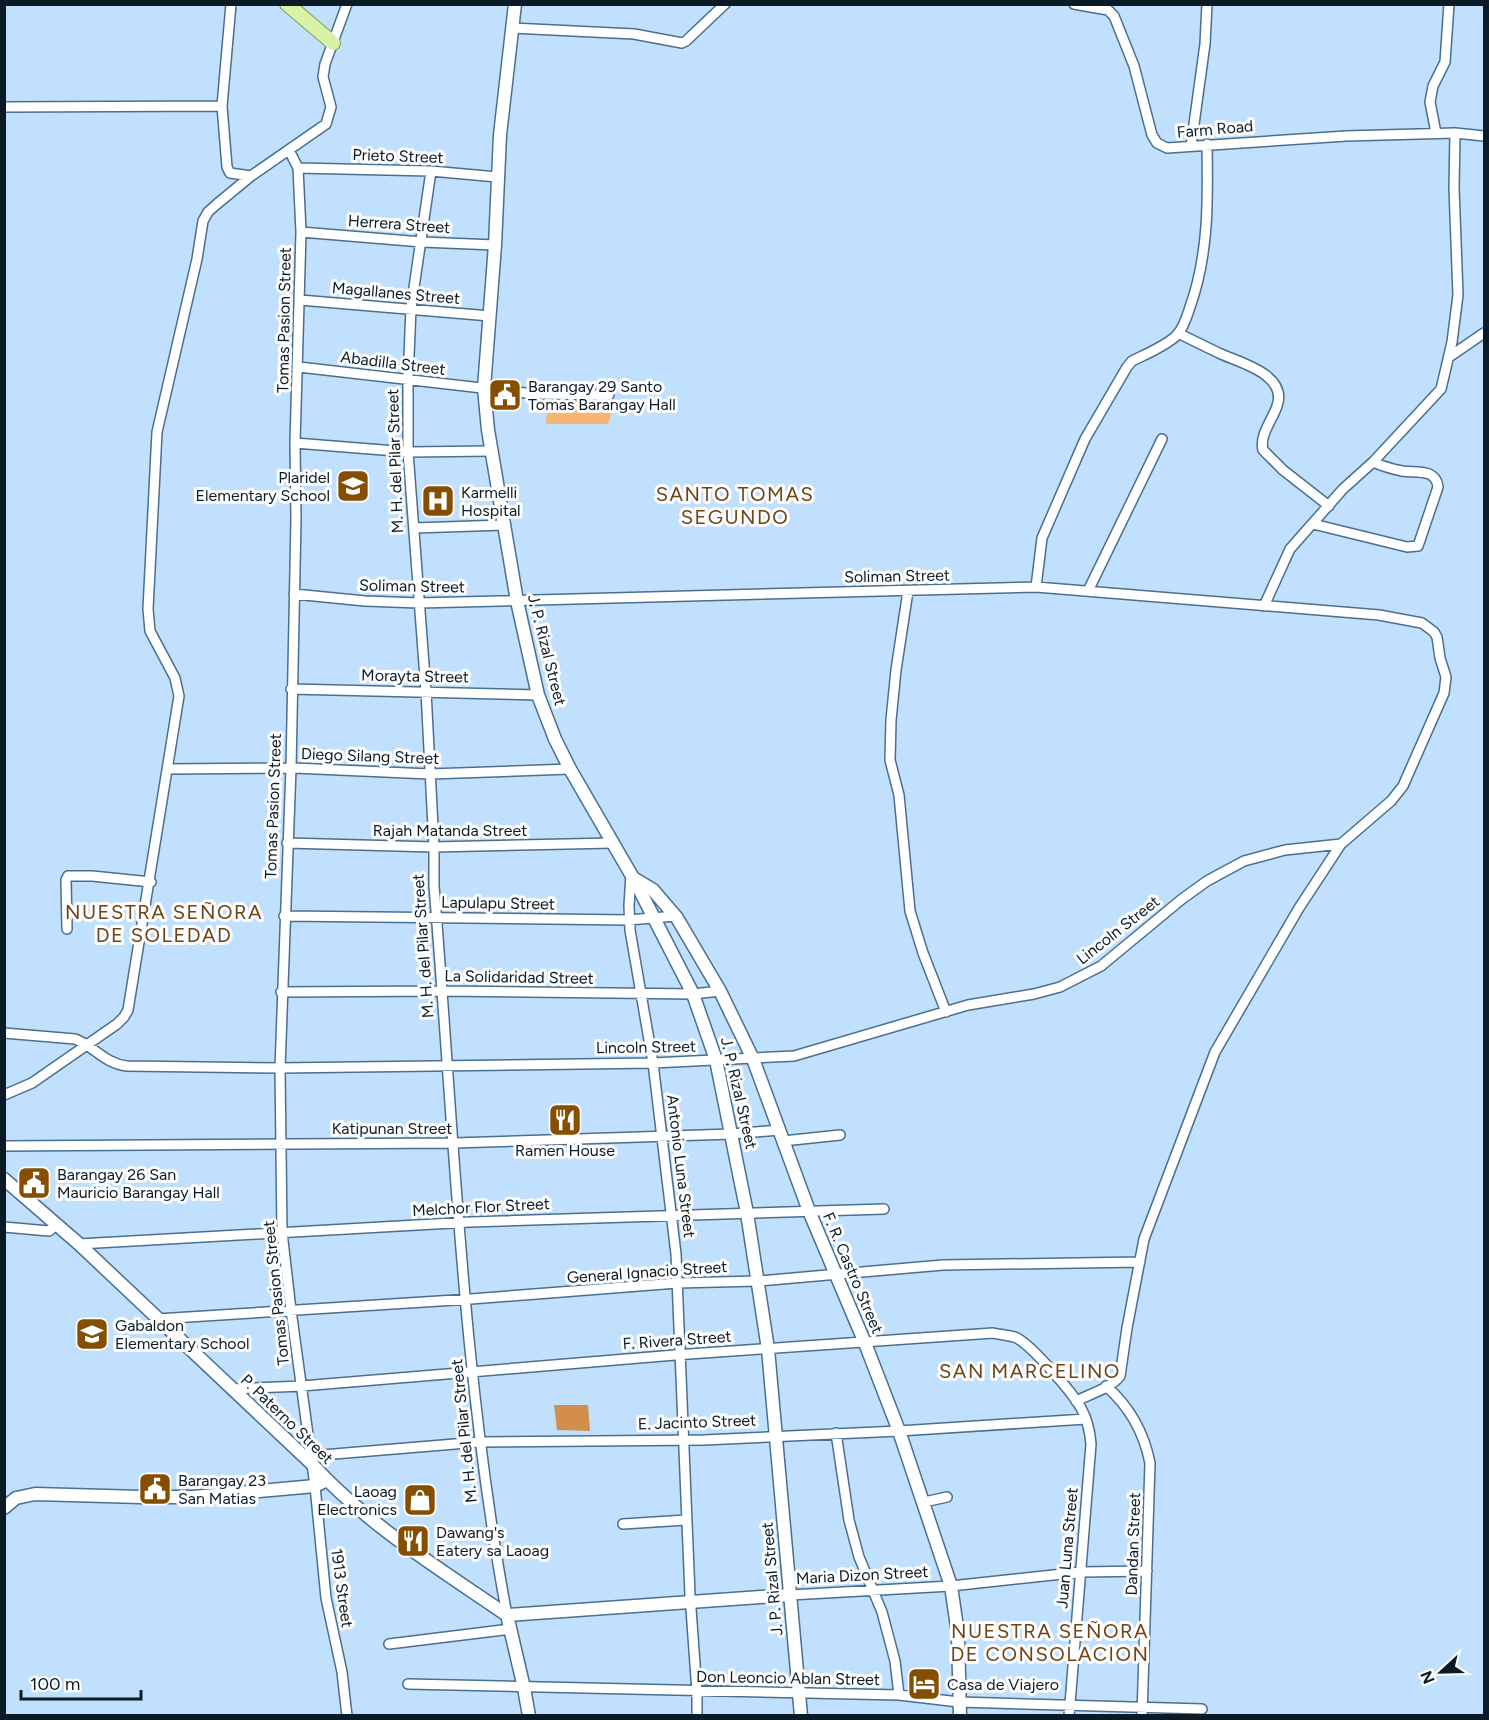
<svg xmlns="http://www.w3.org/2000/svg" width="1489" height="1720" font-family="Figtree,sans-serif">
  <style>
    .green { fill: #f7b572 }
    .forest { fill: #d18f4a }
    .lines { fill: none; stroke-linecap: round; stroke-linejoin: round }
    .street-casing { stroke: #4a6f8f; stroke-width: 12 }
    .secondary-casing { stroke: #4a6f8f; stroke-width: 15 }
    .primary-casing { stroke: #80a155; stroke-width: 16 }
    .street { stroke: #fff; stroke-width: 9 }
    .secondary { stroke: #fff; stroke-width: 12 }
    .primary { stroke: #d9f2a8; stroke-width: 14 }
    .labels { text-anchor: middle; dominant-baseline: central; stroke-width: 6; stroke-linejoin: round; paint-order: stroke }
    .street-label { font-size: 16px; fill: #0b1a27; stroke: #fdfdfd }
    .poi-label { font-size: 16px; fill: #0b1a27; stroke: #fdfdfd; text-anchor: start }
    .quarter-label { font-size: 20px; letter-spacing: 1.5px; fill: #6c4418; stroke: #fdfdfd }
  </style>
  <rect width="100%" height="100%" fill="#c0e0fd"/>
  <path class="green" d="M548 399H616L608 424H546Z"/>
  <path class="forest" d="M554 1405H588L590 1431 557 1430Z"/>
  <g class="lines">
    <defs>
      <path id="street" d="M231 4 222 106 227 167 230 173 251 176
        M1074 4 1108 10 1114 16 1134 66 1152 135 1157 143 1167 148 1346 136 1455 133 1484 136
        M512 28 634 34 682 43 686 41 725 4
        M4 107 222 106
        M1436 133 1430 102 1433 86 1445 62 1449 4
        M1191 146 1205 44 1207 4
        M289 150 298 168 301 232 295 443 296 519 291 768 280 1068 282 1232 291 1310 315 1486 326 1598 342 1672 347 1716
        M298 168 431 171 497 177
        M431 171 411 308 408 380V452L426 691 434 847V886C454 1129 462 1376 507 1615
        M301 232 422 242 495 245
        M300 300 490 316
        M1178 333C1192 340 1206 347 1221 354 1241 363 1288 375 1277 406 1273 419 1259 435 1263 450L1283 470 1329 506
        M1449 357 1484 333
        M299 367 534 394 609 395
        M295 443 408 452 492 451
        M1313 524 1407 547 1418 546 1438 487C1436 468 1416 473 1402 471 1392 469 1382 466 1373 462
        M414 528 504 525
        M1036 587 1042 538 1085 439 1127 367 1132 361C1146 354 1164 347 1176 336 1183 329 1187 317 1190 307 1209 254 1208 199 1207 144
        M908 591 896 670 891 720 890 760 899 795 910 911 923 953 946 1012
        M1088 591 1162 439
        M294 594 365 601 419 603 1036 587 1379 615 1422 623 1434 632 1437 637 1440 658 1446 677 1444 693 1403 786 1391 801 1341 844 1299 908 1215 1052 1144 1239 1127 1328 1120 1376C1111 1388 1090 1394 1076 1401
        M1264 606 1290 549 1343 489 1373 462 1441 389 1452 342 1458 295 1454 188 1455 133
        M291 689 538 695
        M168 769 294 768 430 774 570 769
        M287 843 434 847 613 843
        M631 874 629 906 630 930 653 1063 676 1254 690 1595 697 1692V1716
        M284 916 629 920 675 916
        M67 929 66 880 68 876H92L151 882
        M281 992 442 991 693 994 720 991
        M4 1033 75 1039C94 1046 105 1064 127 1066L280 1068 653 1063 794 1056 968 1005 1034 994 1060 987 1101 966 1182 899 1207 881 1244 861 1285 850 1341 844
        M4 1095 32 1083 117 1024 124 1017 128 1010 179 696 175 678 150 631 148 609 157 432 197 259 203 221 208 212 217 204 251 176 326 124 331 107 323 77 325 64 347 4
        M783 1141 840 1135
        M4 1146 454 1143 732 1134 779 1130
        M4 1227 49 1231 57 1224
        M79 1244 470 1222 884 1209
        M157 1319 471 1299 677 1283 758 1281 943 1265 1140 1262
        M1106 1386C1130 1407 1144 1433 1150 1463L1142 1716
        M232 1389 302 1386 675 1355 993 1333C1001 1335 1010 1335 1017 1338 1033 1347 1072 1392 1081 1408 1087 1419 1090 1431 1091 1444L1069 1716
        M836 1433 849 1520 859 1557 882 1612 895 1661 899 1695
        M310 1456 479 1442 704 1440 899 1431 1086 1419
        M924 1502 947 1497
        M623 1524 686 1520
        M790 1595 951 1586 1081 1572 1147 1571
        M389 1644 511 1629
        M408 1684 899 1695 959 1702 1202 1709"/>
      <path id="secondary" d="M515 4 500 135 495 245 484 388 488 430 517 601 538 695 555 739 570 769 636 883 693 994 716 1060 747 1213 768 1349 801 1716
        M633 878 653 890 677 918 720 991 753 1059 809 1211 865 1343 899 1431 951 1586 958 1634 960 1716
        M4 1179 79 1244 311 1463C366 1524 440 1569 507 1615
        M4 1508 16 1498 35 1494 141 1497H193L315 1486 327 1480
        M507 1615 790 1595
        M507 1615 524 1688 529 1716"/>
      <path id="primary" d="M287 4 333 43"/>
    </defs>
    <use href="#street" class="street-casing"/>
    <use href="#secondary" class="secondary-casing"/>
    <use href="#primary" class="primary-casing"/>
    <use href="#street" class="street"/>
    <use href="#secondary" class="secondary"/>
    <use href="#primary" class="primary"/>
  </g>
  <defs>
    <symbol id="civic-square" viewBox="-11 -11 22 22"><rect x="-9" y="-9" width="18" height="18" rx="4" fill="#854e00" stroke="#fdfdfd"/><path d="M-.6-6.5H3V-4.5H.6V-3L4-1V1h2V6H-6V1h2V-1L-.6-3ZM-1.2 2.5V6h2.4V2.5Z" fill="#fff"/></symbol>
    <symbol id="school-square" viewBox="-11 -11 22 22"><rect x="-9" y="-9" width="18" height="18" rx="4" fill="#854e00" stroke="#fdfdfd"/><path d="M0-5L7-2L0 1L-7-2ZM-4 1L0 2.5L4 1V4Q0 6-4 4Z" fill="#fff"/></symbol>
    <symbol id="hospital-square" viewBox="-11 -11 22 22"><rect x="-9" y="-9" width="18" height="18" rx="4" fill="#854e00" stroke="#fdfdfd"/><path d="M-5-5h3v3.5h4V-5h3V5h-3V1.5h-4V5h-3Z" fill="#fff"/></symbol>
    <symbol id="restaurant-square" viewBox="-11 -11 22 22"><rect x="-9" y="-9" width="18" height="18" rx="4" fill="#854e00" stroke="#fdfdfd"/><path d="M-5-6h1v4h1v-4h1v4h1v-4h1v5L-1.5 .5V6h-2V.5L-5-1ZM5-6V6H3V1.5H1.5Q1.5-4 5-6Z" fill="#fff"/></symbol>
    <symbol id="shop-square" viewBox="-11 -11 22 22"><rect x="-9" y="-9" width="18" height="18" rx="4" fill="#854e00" stroke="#fdfdfd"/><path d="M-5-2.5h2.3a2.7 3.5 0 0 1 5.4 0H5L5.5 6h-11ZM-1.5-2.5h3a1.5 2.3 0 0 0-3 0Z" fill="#fff"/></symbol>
    <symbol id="hotel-square" viewBox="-11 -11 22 22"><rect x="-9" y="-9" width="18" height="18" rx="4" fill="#854e00" stroke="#fdfdfd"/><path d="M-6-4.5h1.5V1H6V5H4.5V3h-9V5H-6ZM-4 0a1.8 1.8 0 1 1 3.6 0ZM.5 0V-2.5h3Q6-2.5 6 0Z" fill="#fff"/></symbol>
  </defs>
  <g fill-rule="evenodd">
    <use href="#civic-square" x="486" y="376" width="38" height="38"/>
    <use href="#school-square" x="334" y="467" width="38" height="38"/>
    <use href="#hospital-square" x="419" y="482" width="38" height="38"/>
    <use href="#restaurant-square" x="546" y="1101" width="38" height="38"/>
    <use href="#civic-square" x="15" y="1164" width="38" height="38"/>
    <use href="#school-square" x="73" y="1315" width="38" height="38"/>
    <use href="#civic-square" x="136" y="1470" width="38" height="38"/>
    <use href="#shop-square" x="401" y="1481" width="38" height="38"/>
    <use href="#restaurant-square" x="394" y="1522" width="38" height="38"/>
    <use href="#hotel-square" x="905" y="1665" width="38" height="38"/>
  </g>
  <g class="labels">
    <g class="street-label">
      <text transform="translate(1215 129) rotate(-5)">Farm Road</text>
      <text transform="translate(398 156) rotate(2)">Prieto Street</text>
      <text transform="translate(399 224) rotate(4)">Herrera Street</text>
      <text transform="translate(396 293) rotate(5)">Magallanes Street</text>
      <text transform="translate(284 320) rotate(-89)">Tomas Pasion Street</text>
      <text transform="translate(393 363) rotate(7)">Abadilla Street</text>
      <text transform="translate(395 461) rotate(-92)">M. H. del Pilar Street</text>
      <text transform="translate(897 576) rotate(-1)">Soliman Street</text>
      <text transform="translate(412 586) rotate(1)">Soliman Street</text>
      <text transform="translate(547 650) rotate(76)">J. P. Rizal Street</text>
      <text transform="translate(415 676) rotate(1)">Morayta Street</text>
      <text transform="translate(370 756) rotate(2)">Diego Silang Street</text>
      <text transform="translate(273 806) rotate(-88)">Tomas Pasion Street</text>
      <text x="450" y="830">Rajah Matanda Street</text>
      <text transform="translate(498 903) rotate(1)">Lapulapu Street</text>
      <text transform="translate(1118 930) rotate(-38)">Lincoln Street</text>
      <text transform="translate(423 946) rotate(-94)">M. H. del Pilar Street</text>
      <text transform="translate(519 977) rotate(1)">La Solidaridad Street</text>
      <text transform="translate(646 1047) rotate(-1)">Lincoln Street</text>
      <text transform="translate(739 1093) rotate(77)">J. P. Rizal Street</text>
      <text x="392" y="1128">Katipunan Street</text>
      <text transform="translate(681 1166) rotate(83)">Antonio Luna Street</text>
      <text transform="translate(481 1207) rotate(-3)">Melchor Flor Street</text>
      <text transform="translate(647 1272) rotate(-4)">General Ignacio Street</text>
      <text transform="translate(853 1273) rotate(67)">F. R. Castro Street</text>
      <text transform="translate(276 1293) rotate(-96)">Tomas Pasion Street</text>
      <text transform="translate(677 1340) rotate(-4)">F. Rivera Street</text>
      <text transform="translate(287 1419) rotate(44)">P. Paterno Street</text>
      <text transform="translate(697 1422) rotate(-2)">E. Jacinto Street</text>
      <text transform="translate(464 1431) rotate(-96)">M. H. del Pilar Street</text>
      <text transform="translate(1133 1544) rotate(-88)">Dandan Street</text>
      <text transform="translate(1067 1548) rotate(-85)">Juan Luna Street</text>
      <text transform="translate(862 1575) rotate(-3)">Maria Dizon Street</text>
      <text transform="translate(772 1579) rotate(-95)">J. P. Rizal Street</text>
      <text transform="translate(342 1588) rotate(82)">1913 Street</text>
      <text transform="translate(788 1678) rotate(1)">Don Leoncio Ablan Street</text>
    </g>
    <g class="poi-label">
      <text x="528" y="386">Barangay 29 Santo<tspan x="528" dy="18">Tomas Barangay Hall</tspan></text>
      <text x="330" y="477" text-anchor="end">Plaridel<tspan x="330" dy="18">Elementary School</tspan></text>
      <text x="461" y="492">Karmelli<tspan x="461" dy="18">Hospital</tspan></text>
      <text x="565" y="1150" text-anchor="middle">Ramen House</text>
      <text x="57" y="1174">Barangay 26 San<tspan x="57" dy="18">Mauricio Barangay Hall</tspan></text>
      <text x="115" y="1325">Gabaldon<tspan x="115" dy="18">Elementary School</tspan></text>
      <text x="178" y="1480">Barangay 23<tspan x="178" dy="18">San Matias</tspan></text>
      <text x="397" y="1491" text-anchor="end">Laoag<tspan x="397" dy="18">Electronics</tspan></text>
      <text x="436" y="1532">Dawang's<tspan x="436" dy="18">Eatery sa Laoag</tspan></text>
      <text x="947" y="1684">Casa de Viajero</text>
    </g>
    <g class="quarter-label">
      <text x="735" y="494">SANTO TOMAS<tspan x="735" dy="23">SEGUNDO</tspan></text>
      <text x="164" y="912">NUESTRA SEÑORA<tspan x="164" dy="23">DE SOLEDAD</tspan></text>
      <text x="1030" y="1371">SAN MARCELINO</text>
      <text x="1050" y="1631">NUESTRA SEÑORA<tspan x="1050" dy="23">DE CONSOLACION</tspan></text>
    </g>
  </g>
  <rect width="1489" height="1720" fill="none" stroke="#0b1a27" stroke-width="12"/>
  <g transform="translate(1441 1672) rotate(248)" stroke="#fdfdfd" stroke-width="4.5" paint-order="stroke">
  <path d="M0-4.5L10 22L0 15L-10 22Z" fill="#0b1a27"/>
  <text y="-9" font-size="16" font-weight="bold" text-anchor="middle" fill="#0b1a27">N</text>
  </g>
  <path d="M21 1690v9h120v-9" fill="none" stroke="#0b1a27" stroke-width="3"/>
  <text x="30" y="1690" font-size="18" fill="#0b1a27" stroke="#fdfdfd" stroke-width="4.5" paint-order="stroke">100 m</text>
</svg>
